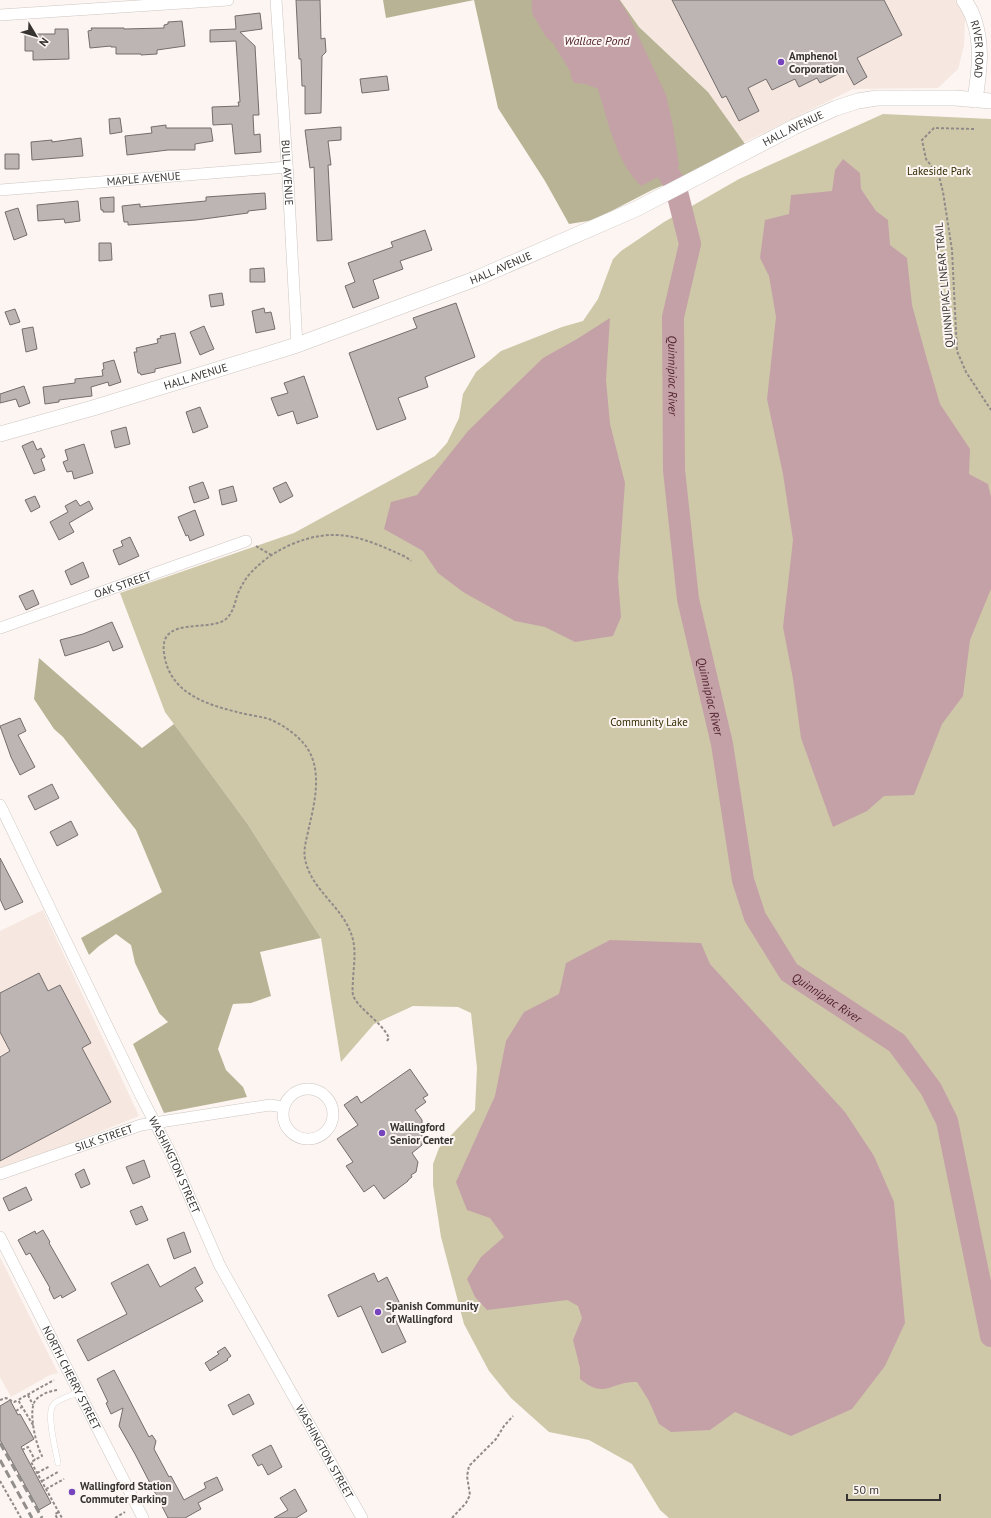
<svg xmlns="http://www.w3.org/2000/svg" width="991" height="1518" font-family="'PT Sans',sans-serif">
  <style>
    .built { fill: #f6e8e0 }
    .green { fill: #cec8a9 }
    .forest { fill: #b8b394 }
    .water { fill: #c4a1a7 }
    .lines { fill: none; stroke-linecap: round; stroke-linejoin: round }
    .river { stroke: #c4a1a7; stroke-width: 22 }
    .building { fill: #bdb5b3; stroke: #746d6b }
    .service-casing { stroke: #cdc6c2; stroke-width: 6 }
    .minor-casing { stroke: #cdc6c2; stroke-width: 12 }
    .secondary-casing { stroke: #cdc6c2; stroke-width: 16 }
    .path { stroke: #908b88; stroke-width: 2; stroke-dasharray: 3 2; stroke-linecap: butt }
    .service { stroke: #fff; stroke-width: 5.5 }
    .minor { stroke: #fff; stroke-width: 11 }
    .secondary { stroke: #fff; stroke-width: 15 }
    .rail { stroke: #928e8b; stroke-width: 3; stroke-dasharray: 8 4; stroke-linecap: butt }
    .poi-dot { fill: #7645bd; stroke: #fcf5f1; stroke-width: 1.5 }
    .labels { text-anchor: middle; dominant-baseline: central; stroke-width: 4; stroke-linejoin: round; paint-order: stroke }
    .street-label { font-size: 11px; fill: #363331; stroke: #fcf5f1 }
    .poi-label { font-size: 11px; font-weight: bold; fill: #363331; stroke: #fcf5f1; text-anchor: start }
    .park-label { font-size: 11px; fill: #322b01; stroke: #fcf5f1 }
    .water-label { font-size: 12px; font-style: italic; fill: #4d1d29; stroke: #fcf5f1 }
  </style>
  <rect width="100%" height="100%" fill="#fcf5f1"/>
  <path class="built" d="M620 0H956L965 17 964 46 958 69 938 88 853 89 743 143 708 92 639 27Z
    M43 910 139 1116 0 1172V931Z
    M0 1257 58 1373 50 1375 11 1397 0 1377Z"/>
  <path class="green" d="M883 114 991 119V1518H669L660 1510 632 1464 589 1440 549 1432 511 1398 489 1371 464 1324 441 1237 433 1185V1164L439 1148 475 1110 477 1068 471 1013 458 1007 413 1006 374 1024 341 1062 321 938 247 823 165 712 120 593 294 533 435 456 447 443 459 418 463 394 476 372 501 351 562 327 583 321 598 299 613 259 621 251 664 222 739 179Z"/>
  <path class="forest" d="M383 0H620L639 27 708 92 745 144 699 170 652 190 594 220 569 224 545 181 498 108 474 0 386 18Z
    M39 658 142 748 174 724 247 823 321 938 260 952 271 996 251 1003 233 1004 218 1049 226 1070 243 1087 247 1097 164 1113 133 1044 168 1022 159 1013 135 963 131 945 116 934 99 946 89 955 81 938 162 892 136 830 63 737 54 729 34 699Z"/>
  <path class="water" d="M532 0H619L628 14 666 95 673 126 679 166 641 186C616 161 608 122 598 89L586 84 575 83 572 80 570 71 553 43 546 37 532 13Z
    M843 159 860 173 861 189 876 211 888 220 890 245 907 258 912 305 926 356 940 404 970 449 969 474 988 484 991 497V589L970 640 963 696 942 724 914 795 884 796 867 811 833 827 801 738 793 679 783 627 793 540 783 474 767 399 776 317 769 276 760 258 765 220 789 214 791 195 832 191 835 170Z
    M610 318 606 380 610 424 625 483 618 578 621 617 613 636 575 642 545 627 515 621 463 592 438 573 423 551 384 529 391 502 417 495 468 431 543 358 577 339Z
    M610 940 701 943 710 964 845 1112 874 1156 894 1202 905 1323 885 1366 852 1409 791 1436 735 1412 710 1430 671 1432 659 1424 649 1401 637 1382C611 1381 605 1400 580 1379V1368L573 1340 582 1318 578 1306 567 1300 487 1310 475 1297 467 1279 481 1257 504 1237 490 1218 467 1210 456 1182 495 1096 506 1041 524 1012 559 994 566 963Z"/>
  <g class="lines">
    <path class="river" id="s1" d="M652 147 675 184 690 244 673 317 674 470 688 599 722 744 743 880 755 917 789 972 897 1043 931 1089 947 1121 991 1336"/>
  </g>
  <path class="building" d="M296 0H320L321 39 325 38 326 52 322 56 321 113 305 114V86H302L301 59H299Z
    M672 0H884L902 35 857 58 867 77 854 85 846 70 820 83 817 78 799 87 795 79 772 90 766 79 748 88 759 111 739 121 726 96 722 98Z
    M260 13 262 29 240 32 255 46 259 115H253L254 135 260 134 261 152 235 154 232 124 213 125 212 107 239 106 238 102H240L236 41 210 42V30L236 29 235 16Z
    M182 21 185 46 157 50V54L141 55V54H116V47H111V46L90 48 88 31 92 30 91 28H124V29L164 28V25L168 24V22Z
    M55 29H68L69 59 33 60V51H25V34H55Z
    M387 76 389 90 362 93 360 79Z
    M120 118 122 132 110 134 109 119Z
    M166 125V128H211L213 141 195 144V150H168L127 155 125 136 152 133 151 127Z
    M341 127V140L328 141 331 165H328L332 240 317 241 314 167 310 168 305 130Z
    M81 138 83 156 32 160 31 142 52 140V142Z
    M5 154H19V169H5Z
    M265 193 266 209 248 211V213L196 220 128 225V222H124L122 206 140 204V207L206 201V197Z
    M114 197V212H103V210H101L100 198Z
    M78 201 80 221 65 223 64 219 38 221 37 205Z
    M18 208 27 235 14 240 5 212Z
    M425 230 432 250 400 261 403 269 373 280 379 298 353 308 345 286 355 282 348 263 393 247 391 242Z
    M99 243H111L112 260 99 261Z
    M264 268 265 282H250V269Z
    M222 293 224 305 211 307 209 295Z
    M456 303 475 357 425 377 428 387 398 398 406 419 377 430 349 353 417 328 413 318Z
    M264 308 265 313 271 312 275 329 256 333 252 311Z
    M15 309 20 322 10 325 5 312Z
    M204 326 214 349 200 355 190 332Z
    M33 327 37 349 26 352 22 329Z
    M175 333 181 363 155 369V372L141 375 140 373H138L134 352H137L136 348 158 343 157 339 161 338 160 336Z
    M114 360 121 382 109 386 108 382 91 387 92 396 59 400V402L45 404 43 387 75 383V379L103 376 102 370 104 369 103 363Z
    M304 376 318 417 297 424 293 411 278 416 271 398 288 393 284 383Z
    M24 386 30 403 19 407 16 399 0 403V394Z
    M200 407 208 427 193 433 186 412Z
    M126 427 130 444 115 448 111 431Z
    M33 441 37 450 41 448 45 457 41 459 45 470 34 474 22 446Z
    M84 444 93 473 74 479 72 471 67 472 63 462 68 460 65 450Z
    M203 482 209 498 194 503 189 487Z
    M286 482 293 496 280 503 273 488Z
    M233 486 237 501 222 505 219 490Z
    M35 496 40 507 31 512 25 500Z
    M76 500 80 506 89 501 93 509 69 523 74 532 59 540 50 522 68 512 65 506Z
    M195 510 204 535 190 541 188 535 186 536 178 517Z
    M130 537 139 556 119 565 113 550 123 546 121 541Z
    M83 562 89 577 71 585 65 571Z
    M33 590 39 604 26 610 19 596Z
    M112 622 123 647 113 651 109 641 97 646 65 656 60 640 83 634Z
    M20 718 26 731 18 735 35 767 20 775 11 757 0 726Z
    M52 784 59 798 35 810 28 796Z
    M71 821 78 835 57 846 50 832Z
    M0 858 23 902 5 910 0 899Z
    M39 973 48 991 60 985 91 1043 82 1048 111 1102 0 1161V1057L10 1051 0 1032V993Z
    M410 1069 428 1095 423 1098 426 1102 415 1110 422 1120V1145L412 1153 418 1162 416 1172 411 1175 412 1177 408 1180V1181L384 1199 374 1185 364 1192 346 1166 353 1162 337 1139 358 1125 344 1105 357 1096 361 1103Z
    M144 1160 150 1177 133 1184 126 1167Z
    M84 1169 90 1184 81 1188 75 1174Z
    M26 1187 32 1200 9 1211 3 1198Z
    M142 1206 148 1220 136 1225 130 1211Z
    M43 1230 50 1242 49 1243 76 1290 62 1298 61 1295 54 1299 49 1289 50 1288 30 1253 26 1255 18 1240 35 1231 36 1234Z
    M184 1232 191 1252 174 1259 167 1239Z
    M148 1264 160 1287 195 1267 203 1283 195 1288 203 1301 88 1361 77 1340 127 1314 111 1283Z
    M374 1273 378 1282 387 1277 400 1304 390 1308 406 1342 382 1353 361 1306 338 1317 328 1295Z
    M225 1347 231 1356 227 1359 228 1360 210 1371 205 1363 219 1354 217 1352Z
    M114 1370 149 1437 152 1435 156 1441 154 1449 169 1477 171 1476 184 1500 206 1488 204 1483 217 1477 223 1490 198 1503 201 1509 185 1518H168L135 1454 119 1426 123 1408 111 1414 106 1403 108 1402 97 1379Z
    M249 1394 254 1404 233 1415 228 1405Z
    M10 1400 18 1415 20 1414 34 1439 21 1447 51 1503 39 1510 0 1440V1406Z
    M271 1445 282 1467 268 1475 262 1464 258 1466 252 1455Z
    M295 1489 307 1511 296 1518H274L288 1510 280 1498Z"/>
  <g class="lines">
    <defs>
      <path id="service" d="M58 1463C56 1451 46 1415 53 1405 58 1399 71 1396 78 1392"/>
      <g id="minor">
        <path id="s2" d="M276 0 288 179 297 345"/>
        <path d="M0 15 228 0"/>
        <path id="s3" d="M0 190 287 167"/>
        <path id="s4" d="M0 628 246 541"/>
        <path id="s5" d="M0 805 142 1098 170 1152 220 1266 362 1518"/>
        <circle cx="308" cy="1114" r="25"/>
        <path id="s6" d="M0 1174 141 1125 270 1105 283 1107"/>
        <path id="s7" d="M0 1237 143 1518"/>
      </g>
      <g id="secondary">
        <path id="s8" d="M964 0C968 6 972 13 974 20 983 46 979 73 975 100"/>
        <path id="s9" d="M0 434 93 408 297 345 475 279 636 209 794 127 836 108 858 101 877 98H955L991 101"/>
      </g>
    </defs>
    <use href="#service" class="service-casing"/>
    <use href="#minor" class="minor-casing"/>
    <use href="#secondary" class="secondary-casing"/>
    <path class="path" d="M974 129 934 128 922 140 926 159 939 176 943 192 952 250 957 351 966 372 991 410
      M256 546 271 555
      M387 1041 389 1038C382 1022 357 1008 353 995 352 990 353 984 353 979 354 963 357 946 350 931 339 904 311 889 305 859 303 849 307 838 309 827 315 802 323 768 305 745 296 734 282 724 269 719 259 716 247 715 237 712 204 704 169 692 164 653 159 615 208 633 226 619 234 612 235 601 238 593 241 587 244 581 248 576 260 562 274 552 290 545 336 525 364 538 406 557L411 561
      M57 1390C49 1391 39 1395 35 1401 28 1412 36 1445 42 1456L31 1462 62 1518
      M28 1395 33 1405
      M0 1400 6 1398 14 1402 18 1400
      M16 1411 22 1407
      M33 1425 18 1400 54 1380
      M22 1450 28 1447 35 1460
      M37 1473 50 1466
      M0 1481 21 1518
      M42 1481 58 1472
      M46 1489 64 1479
      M57 1518 55 1514 59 1512
      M115 1518 125 1512
      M452 1518 466 1503 470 1495 467 1476 469 1466 496 1439 504 1426 513 1416"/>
    <use href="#service" class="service"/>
    <use href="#minor" class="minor"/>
    <use href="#secondary" class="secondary"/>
    <path class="rail" d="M0 1443 42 1518
      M0 1460 32 1518"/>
  </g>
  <g class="poi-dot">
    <circle cx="781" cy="62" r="4"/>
    <circle cx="382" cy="1133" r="4"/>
    <circle cx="378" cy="1312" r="4"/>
    <circle cx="72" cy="1492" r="4"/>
  </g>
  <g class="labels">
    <g class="street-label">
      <text stroke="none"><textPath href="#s8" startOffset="52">RIVER ROAD</textPath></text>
      <text stroke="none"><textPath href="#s9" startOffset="852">HALL AVENUE</textPath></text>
      <text stroke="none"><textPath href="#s2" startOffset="173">BULL AVENUE</textPath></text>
      <text stroke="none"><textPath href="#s3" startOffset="144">MAPLE AVENUE</textPath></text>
      <text stroke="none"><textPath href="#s9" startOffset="528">HALL AVENUE</textPath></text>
      <text transform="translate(944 285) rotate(-95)">QUINNIPIAC LINEAR TRAIL</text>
      <text stroke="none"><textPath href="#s9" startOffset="204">HALL AVENUE</textPath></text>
      <text stroke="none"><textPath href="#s4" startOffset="130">OAK STREET</textPath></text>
      <text stroke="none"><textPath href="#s6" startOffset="110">SILK STREET</textPath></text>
      <text stroke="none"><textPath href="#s5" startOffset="400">WASHINGTON STREET</textPath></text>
      <text stroke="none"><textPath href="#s7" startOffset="158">NORTH CHERRY STREET</textPath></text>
      <text stroke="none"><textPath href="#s5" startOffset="724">WASHINGTON STREET</textPath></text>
    </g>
    <g class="poi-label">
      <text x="789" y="56">Amphenol<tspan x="789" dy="13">Corporation</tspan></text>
      <text x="390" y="1127">Wallingford<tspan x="390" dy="13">Senior Center</tspan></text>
      <text x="386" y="1306">Spanish Community<tspan x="386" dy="13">of Wallingford</tspan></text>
      <text x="80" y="1486">Wallingford Station<tspan x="80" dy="13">Commuter Parking</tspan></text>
    </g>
    <g class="park-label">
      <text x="939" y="171">Lakeside Park</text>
      <text x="649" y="722">Community Lake</text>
    </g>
    <g class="water-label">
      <text x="597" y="40">Wallace Pond</text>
      <text stroke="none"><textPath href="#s1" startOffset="239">Quinnipiac River</textPath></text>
      <text stroke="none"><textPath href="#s1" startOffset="563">Quinnipiac River</textPath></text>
      <text stroke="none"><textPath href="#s1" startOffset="899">Quinnipiac River</textPath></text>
    </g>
  </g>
  <g transform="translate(36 36) rotate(128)" stroke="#fcf5f1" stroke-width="3" paint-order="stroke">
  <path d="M0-3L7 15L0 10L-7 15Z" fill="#363331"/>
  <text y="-6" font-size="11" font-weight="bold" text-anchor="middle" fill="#363331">N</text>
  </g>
  <path d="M847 1494v6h93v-6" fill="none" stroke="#363331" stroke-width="2"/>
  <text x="853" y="1494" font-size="12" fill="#363331" stroke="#fcf5f1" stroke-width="3" paint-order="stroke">50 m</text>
</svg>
